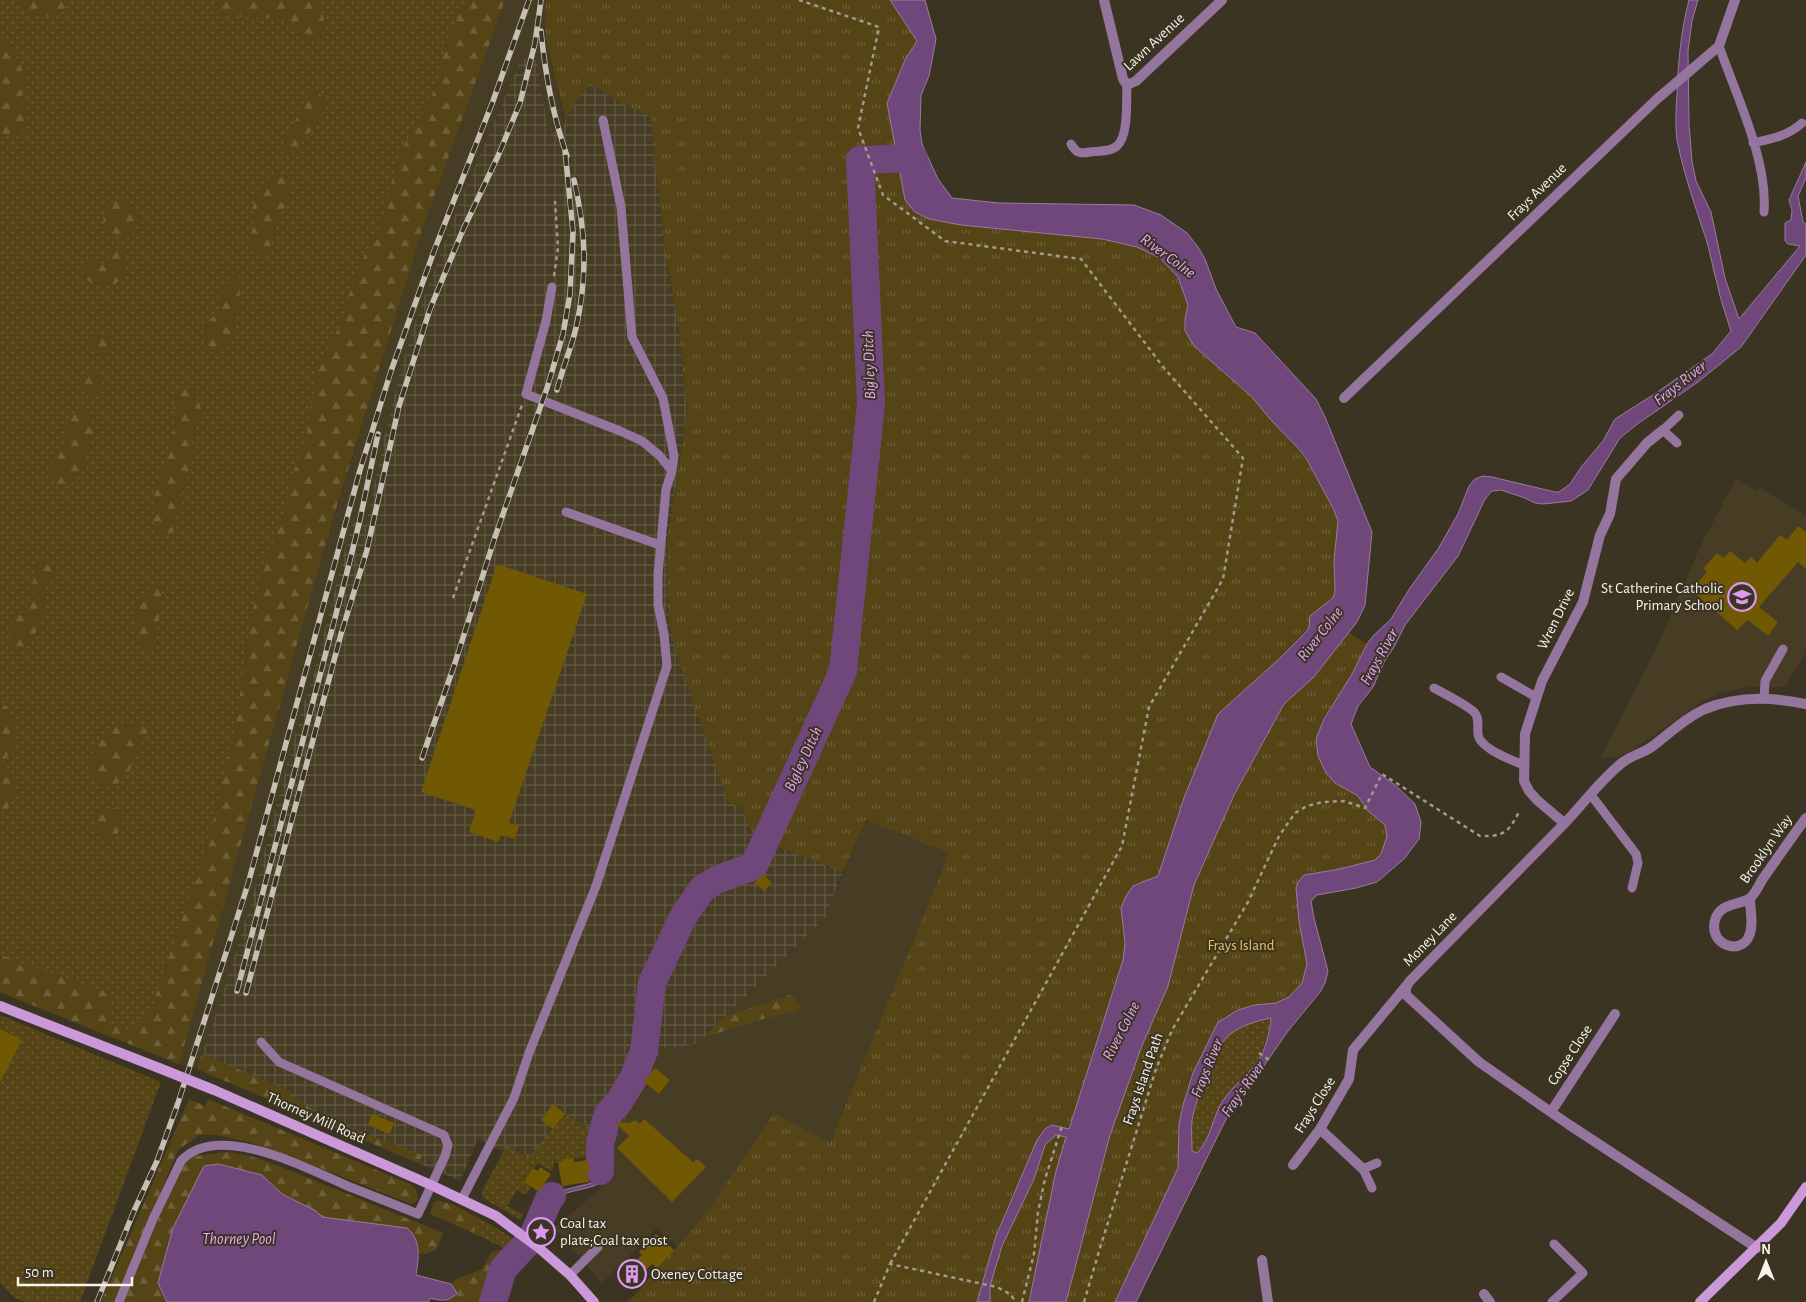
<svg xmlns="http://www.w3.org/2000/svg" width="1806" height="1302" font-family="'Alegreya Sans',sans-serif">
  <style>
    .built { fill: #473d25 }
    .industrial { fill: url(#industrial-grid) }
    .grass { fill: url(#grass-dots) }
    .forest { fill: url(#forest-firs) }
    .park { fill: url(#park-tufts) }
    .water { fill: #70477b; stroke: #997b9c; fill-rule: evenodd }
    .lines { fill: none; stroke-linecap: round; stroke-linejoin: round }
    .river { stroke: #70477b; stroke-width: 28 }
    .building { fill: #715802 }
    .path { stroke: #a19b8d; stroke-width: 2.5; stroke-dasharray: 4 4; stroke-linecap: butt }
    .lane { stroke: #94759d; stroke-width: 9 }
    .street { stroke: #94759d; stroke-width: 10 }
    .secondary { stroke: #cb98d9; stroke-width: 10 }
    .rail-casing { stroke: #c6c0b4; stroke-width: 5.5 }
    .rail { stroke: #3b3423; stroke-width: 4; stroke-dasharray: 11; stroke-linecap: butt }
    .secondary-bridge { stroke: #cb98d9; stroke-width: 10 }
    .labels { text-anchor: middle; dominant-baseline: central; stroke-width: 4; stroke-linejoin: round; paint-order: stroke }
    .street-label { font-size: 15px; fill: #f9f4ea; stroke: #3b3423 }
    .poi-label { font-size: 15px; fill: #f9f4ea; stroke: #3b3423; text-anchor: start }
    .park-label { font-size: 15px; fill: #e9c35f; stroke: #3b3423 }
    .water-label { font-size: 16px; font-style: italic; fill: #e5a7f6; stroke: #3b3423 }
  </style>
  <defs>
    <pattern id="industrial-grid" width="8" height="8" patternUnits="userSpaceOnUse" patternTransform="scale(1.25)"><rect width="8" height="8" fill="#473d25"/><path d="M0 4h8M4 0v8" fill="none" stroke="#625a45"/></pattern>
    <pattern id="grass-dots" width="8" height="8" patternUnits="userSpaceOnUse" patternTransform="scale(1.25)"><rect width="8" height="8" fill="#544416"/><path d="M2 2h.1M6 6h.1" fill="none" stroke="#6d6038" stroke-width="1.8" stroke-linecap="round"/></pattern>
    <pattern id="forest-firs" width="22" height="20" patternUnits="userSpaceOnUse" patternTransform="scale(1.25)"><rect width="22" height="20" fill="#544416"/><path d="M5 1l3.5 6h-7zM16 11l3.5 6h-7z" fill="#6d6038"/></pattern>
    <pattern id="park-tufts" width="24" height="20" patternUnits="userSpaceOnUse" patternTransform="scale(1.25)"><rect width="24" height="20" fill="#544416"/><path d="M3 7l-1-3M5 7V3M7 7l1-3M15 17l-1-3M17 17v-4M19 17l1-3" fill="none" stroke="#6d6038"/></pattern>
  </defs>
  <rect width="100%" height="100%" fill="#3b3423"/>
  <path class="built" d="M505 0H546V40L565 124 549 137 537 61 522 57 461 199 415 322 401 367 385 433 366 526 359 524 330 611 252 898 225 986 197 1069 179 1064 307 608 422 230Z
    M1736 478 1757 491 1760 488 1806 515V652L1785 687H1748L1722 693 1703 701 1633 750 1617 757H1601L1657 647 1700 547Z
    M866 820 949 853 830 1143 706 1213 677 1246 656 1229 602 1283 554 1228 600 1189 627 1111 643 1080 663 1048 697 1044 825 918Z"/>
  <path class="industrial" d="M522 57 537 61 549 136 565 124V118L590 83 618 101 651 117 656 171 666 256 679 328 687 412 667 543 742 808 754 838 843 872 825 918 697 1044 663 1049 643 1080 627 1111 624 1123 621 1127 616 1142 565 1114 536 1152 529 1157 507 1145 503 1152 478 1139 460 1181 197 1069 225 986 252 898 300 716 315 668 352 522 366 525 385 433 401 367 415 322 461 199Z"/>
  <path class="grass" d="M0 0H505L422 230 337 506 307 608 179 1064 0 992Z
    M0 1015 161 1082 80 1302H25L15 1298 0 1283Z
    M1271 1017V1025L1259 1060 1237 1083 1215 1116 1209 1136 1205 1145 1198 1153 1192 1151C1192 1141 1191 1131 1192 1120 1195 1102 1215 1047 1228 1035 1241 1025 1256 1022 1271 1017Z
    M565 1114 599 1133C592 1148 598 1159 596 1175L589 1182 587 1171H590L588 1157 562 1159 563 1162 555 1163 556 1156 552 1171 538 1164 524 1182 531 1187 526 1195 517 1190 507 1206 523 1214 521 1220 483 1198 482 1191 507 1145 526 1156 531 1155Z
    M482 1220 503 1232 521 1245 514 1253 473 1233Z"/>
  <path class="forest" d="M17 0H71C63 15 42 22 27 12 23 9 20 4 17 0Z
    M218 0H313C325 8 330 35 315 40 310 42 304 40 299 39L292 21 270 17 255 18 216 14Z
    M466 0H505L422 230 337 506 307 608 179 1064 0 992V955L110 993 112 1024 130 1034 149 1016 208 842 235 733 250 621 263 570 284 511 294 470 306 442 317 368 339 327 356 273 381 223 399 154 435 90 447 40Z
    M0 37 4 38 15 52 24 74 22 93 25 125 22 135 0 136Z
    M311 91H318C322 97 326 102 324 109 321 120 300 146 291 154H284L282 145Z
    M281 174H286C297 190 282 211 276 226 273 231 274 236 272 242 271 246 266 250 263 254L251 250C248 240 251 236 253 227 254 220 252 213 253 207 256 191 269 181 281 174Z
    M118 199C129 199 136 205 140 216L131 236 126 238 107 230C99 216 105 207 118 199Z
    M117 249 126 254C128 271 124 276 113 287 96 286 82 284 81 264L86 261 92 260 101 265 107 261 110 252Z
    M234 270C245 281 238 324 231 338 228 346 222 350 215 354 193 339 203 325 219 311L218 299 227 287Z
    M104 334 111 337 113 347 109 354 98 356C85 348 90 336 104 334Z
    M89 372H98C105 384 101 394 87 395L79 388 81 377Z
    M185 389 195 393 203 413 191 438 194 449 177 514 174 531 168 534H157C145 495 164 475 172 439 175 424 172 408 175 392Z
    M78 411 84 412 93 425 91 439 81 471 75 481 66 487 55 485C51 474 49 461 57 451 60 449 64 446 66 443 69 437 67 426 67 420Z
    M47 560C60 569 51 580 43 589L45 617 29 644 19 649 10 645C6 614 24 620 32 597 34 589 33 577 34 569L42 561Z
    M154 585 161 586V610L153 647 142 648C133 627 131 597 154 585Z
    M0 701C17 714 13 720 15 738 16 742 17 746 17 750L7 756 3 761C4 767 10 768 12 773 19 788 15 803 2 813L0 812Z
    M122 723H139L147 726 148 731 136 750 130 770 125 778 116 784 103 785 92 779C91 751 92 733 122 723Z
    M116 808 122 812 123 821 116 837 107 841C96 836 93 828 95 816L105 809Z
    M789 995 795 997 801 1007 796 1011 763 1019 705 1037 723 1017Z
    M202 1054 290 1091C298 1111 398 1145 422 1155L419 1163 197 1069Z
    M189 1099 205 1106 208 1099 410 1184 416 1190 418 1199 416 1202 411 1204 297 1159 249 1142 216 1135H199L178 1150 115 1302H101Z
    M228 1152 250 1156 274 1164 443 1233 436 1250 426 1254 418 1253 417 1245 407 1228 322 1217 316 1211 282 1194 262 1175 218 1164 205 1166 173 1228 158 1283 167 1302H124L182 1162 195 1156Z
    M438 1200 454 1205 482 1220 473 1233 430 1214 434 1202Z
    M506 1249 514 1253 498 1270 490 1302H445L454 1297 455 1289 451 1284 456 1279 481 1270 492 1252Z"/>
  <path class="park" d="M546 0H890L917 41 905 60 887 103 905 200 961 225 1102 239 1137 247 1160 258 1179 277 1188 305 1185 319 1194 346 1252 397 1306 458 1333 508 1338 521 1334 561 1335 592 1333 598 1316 612 1367 644 1352 674 1323 719 1316 739 1326 773 1335 783 1358 796 1368 811 1385 825 1387 836 1381 855 1376 860 1340 869 1304 875 1305 951 1307 964 1302 983 1289 997 1276 1003 1254 1005 1223 1017 1218 1022 1193 1073 1183 1105 1179 1124 1178 1168 1115 1302H626L634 1296 706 1213 774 1113 830 1143 949 853 866 820 843 872 754 838 742 808 728 802 678 658 669 621 667 543 687 412 679 328 666 256 656 171 651 117 621 103 590 83 565 118 546 40Z"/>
  <path class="water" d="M890 0H925L936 39 929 76 921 95 920 130 922 144 938 179 952 198 999 203 1134 205 1161 215 1187 233 1198 247 1205 259 1216 289 1236 327 1255 333 1316 399 1325 417 1372 532 1365 605 1357 622 1313 678 1284 704 1234 795 1194 885 1168 986 1141 1048 1110 1135 1066 1302H1029L1056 1171 1066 1137 1056 1135 1045 1145 1034 1179 1002 1246 990 1286V1302H977L996 1236 1037 1140 1045 1129 1052 1125 1069 1129 1123 960 1125 943 1121 908 1126 896 1133 886 1158 876 1184 798 1218 714 1278 660 1307 631 1309 627 1310 616 1333 598 1335 592 1334 561 1338 521 1333 508 1306 458 1297 447 1270 419 1252 397 1194 346 1185 331V319L1188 305 1178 277 1160 258 1137 247 1102 239 961 225 929 219 915 212 905 200 887 103 905 60 917 41Z
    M1689 0H1698L1692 21 1688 51 1689 124 1692 161 1696 181 1711 212 1725 278 1739 319 1800 246 1788 244 1785 241V223L1791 220 1792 210 1789 200 1806 162V178L1798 196 1803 222 1806 224V255L1741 347 1698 382 1636 425 1620 438 1588 490 1571 501 1543 504 1535 503 1525 498 1501 490 1492 491 1485 499 1458 556 1405 625 1394 647 1385 660 1373 687 1358 706 1351 724 1370 767 1395 785 1415 804 1421 822 1419 839 1404 859 1377 882 1356 888 1317 895 1311 901 1314 918 1328 971 1325 983 1320 992 1288 1031 1259 1073 1234 1103 1136 1302H1115L1178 1168 1179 1124 1183 1105 1193 1073 1218 1022 1238 1010 1254 1005 1276 1003 1289 997 1302 983 1307 964 1299 921 1296 888 1298 882 1304 875 1340 869 1375 860 1381 854 1387 836 1385 825 1368 811 1358 796 1335 783 1326 773 1318 756 1316 739 1324 719 1352 674 1367 644 1373 636 1391 619 1410 588 1438 549 1458 514 1469 486 1475 479 1483 476 1492 477 1555 492H1559L1570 484 1582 466 1603 441 1615 419 1656 393 1712 354 1731 331C1726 315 1720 299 1717 283 1713 270 1711 255 1707 242 1696 209 1684 175 1677 140 1675 125 1676 110 1677 94 1678 62 1681 31 1689 0ZM1271 1018C1271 1028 1264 1054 1258 1061 1247 1076 1232 1086 1222 1102 1212 1119 1211 1139 1197 1153L1192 1151C1192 1141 1191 1130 1192 1120 1195 1102 1215 1047 1229 1035 1240 1026 1256 1021 1271 1018Z
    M599 1133 606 1137 600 1183C586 1191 561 1190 551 1202 548 1206 548 1212 545 1217 543 1222 540 1225 538 1231L531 1226 552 1193 592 1183 596 1175 597 1160 594 1152 595 1142Z
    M218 1164 262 1175 282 1194 316 1211 322 1217 407 1228C421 1240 419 1257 416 1275L451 1284 457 1293C449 1302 442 1301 430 1298L428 1302H167L158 1283 173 1228 204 1166Z"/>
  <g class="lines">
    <path class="river" d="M600 1171V1145L605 1123 609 1113 619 1102 633 1079 644 1051 652 983 683 917 702 889 716 880 754 866 843 671 871 404 860 160 914 158
      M493 1302 503 1269 532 1238 549 1199 552 1196"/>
  </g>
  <path class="building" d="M1798 526 1806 532V569L1798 562 1759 607 1778 622 1768 636 1748 620 1737 630 1691 590 1707 572 1703 569 1717 553 1724 558 1730 551 1745 563 1751 557 1757 563 1780 535 1787 540Z
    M497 564 587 594 509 823 519 825 515 839 501 835 498 842 469 832 476 810 421 792Z
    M763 874 772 883 764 891 755 883Z
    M0 1029 22 1040 0 1082Z
    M655 1068 670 1080 659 1094 644 1082Z
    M553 1104 565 1114 553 1129 541 1120Z
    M372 1114 394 1123 390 1134 368 1125Z
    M644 1119 693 1162 697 1159 706 1167 672 1202 617 1148 629 1136 615 1122 630 1123 635 1120 640 1124Z
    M574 1158V1162L588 1160 590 1171H587L589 1182 562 1186 558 1162H563L562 1159Z
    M540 1167 551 1174 539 1192 524 1182 533 1168 538 1171Z
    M656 1234 674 1250 657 1269 652 1264 627 1289 617 1278 642 1255 639 1252Z"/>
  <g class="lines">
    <path class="path" d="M799 0 879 27 858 128 883 195 945 241 1081 259 1164 368 1243 458 1223 579 1149 707 1122 846 890 1264
      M554 276 558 248 555 201
      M453 598 522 405
      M1259 1053 1272 1062
      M874 1302 890 1264 997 1287 1010 1294 1016 1302
      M1022 1302 1034 1254 1038 1212 1045 1179 1062 1126
      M1084 1302 1100 1248 1156 1069 1172 1030 1248 902 1279 836 1295 813 1307 806 1323 802 1344 801 1365 808 1382 774 1480 836C1504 837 1509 832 1520 810"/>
    <path class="lane" d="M1719 46C1736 95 1768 160 1764 212
      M603 120 621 207 632 337 663 398 674 456 672 471
      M1753 143C1771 139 1788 136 1802 123
      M1071 144C1076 153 1080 154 1090 152 1098 151 1110 152 1117 146 1129 135 1126 101 1127 85
      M1677 443 1663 430 1679 415
      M566 512 660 545
      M1501 677 1536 697
      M1434 688C1443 693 1467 705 1474 712 1480 718 1477 726 1478 734 1479 748 1511 760 1524 765
      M1764 699 1765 681 1783 649
      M1591 795 1636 854 1638 863 1632 888
      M1372 1188 1363 1169 1377 1163
      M462 1199 514 1098 529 1053 596 886 667 666 664 634 658 605V574L666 489 672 471 659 455 642 441 620 431 526 394 546 321 552 287
      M570 1275 598 1247
      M119 1302 153 1219 181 1161C218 1120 310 1170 350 1187 373 1196 396 1205 418 1214L445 1156 448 1145 444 1135 279 1062 261 1042
      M1552 1302 1583 1273 1554 1244"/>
    <path class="street" d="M1104 0 1123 79 1127 85 1136 81 1222 0
      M1344 398 1657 99 1719 46 1735 0
      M1564 823 1537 800 1529 791 1524 781 1525 734 1542 681 1583 602 1600 535 1610 514 1616 479 1647 443 1663 430
      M1750 898C1750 910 1754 925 1749 936 1741 956 1708 945 1715 920 1720 903 1736 906 1749 899 1754 895 1759 886 1762 880 1777 859 1791 838 1806 818
      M1551 1112 1615 1014
      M1320 1129 1363 1169
      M1293 1165 1320 1129 1349 1079 1353 1050 1407 985
      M1757 1248 1568 1124 1479 1062 1406 995V988L1409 982C1459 931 1510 879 1560 828 1581 807 1599 781 1623 762 1632 755 1644 753 1653 746 1670 733 1685 718 1705 709 1737 696 1773 697 1806 704
      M1262 1260 1268 1302
      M1484 1294 1490 1302"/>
    <path class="secondary" d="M0 1006 159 1068
      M214 1090 431 1185 496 1216 539 1248 570 1275 594 1302
      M1700 1302 1781 1223 1806 1187"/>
    <defs>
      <path id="rail" d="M541 31C545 73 553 116 567 156
        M557 390C562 369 571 349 576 328 588 274 586 233 574 180
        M422 758 455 663 495 537 547 388 563 334 570 294 573 232 565 150
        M237 991 346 576 359 524 378 434
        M246 993 341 634 367 550 399 406 430 309 462 232 498 156 520 103 535 43 541 0
        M97 1302 134 1211 157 1161 178 1103 248 884 360 470 391 371 434 251 493 101 529 0"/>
    </defs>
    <use href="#rail" class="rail-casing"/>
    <use href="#rail" class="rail"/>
    <path class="secondary-bridge" d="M159 1068 214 1090"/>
  </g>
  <defs>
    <symbol id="school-ring" viewBox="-11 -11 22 22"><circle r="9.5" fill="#3b3423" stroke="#df98f2" stroke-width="1.5"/><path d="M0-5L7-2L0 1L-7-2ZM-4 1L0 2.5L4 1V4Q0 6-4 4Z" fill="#df98f2"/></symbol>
    <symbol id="sight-ring" viewBox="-11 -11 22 22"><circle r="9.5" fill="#3b3423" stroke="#df98f2" stroke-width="1.5"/><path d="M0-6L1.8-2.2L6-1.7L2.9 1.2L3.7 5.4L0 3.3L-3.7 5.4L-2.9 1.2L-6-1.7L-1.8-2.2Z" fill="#df98f2"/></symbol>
    <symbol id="building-ring" viewBox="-11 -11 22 22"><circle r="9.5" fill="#3b3423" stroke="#df98f2" stroke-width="1.5"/><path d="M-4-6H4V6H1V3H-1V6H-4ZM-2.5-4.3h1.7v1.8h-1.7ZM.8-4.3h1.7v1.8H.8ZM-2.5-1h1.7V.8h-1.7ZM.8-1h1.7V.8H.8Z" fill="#df98f2"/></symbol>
  </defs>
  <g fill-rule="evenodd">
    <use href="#school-ring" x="1726" y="581" width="32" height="32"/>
    <use href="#sight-ring" x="525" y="1216" width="32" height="32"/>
    <use href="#building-ring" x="616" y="1258" width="32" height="32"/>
  </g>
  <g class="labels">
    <g class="street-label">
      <text transform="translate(1154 42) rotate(-43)">Lawn Avenue</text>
      <text transform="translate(1537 192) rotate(-44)">Frays Avenue</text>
      <text transform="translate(1556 619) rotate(-64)">Wren Drive</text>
      <text transform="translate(1766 849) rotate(-55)">Brooklyn Way</text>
      <text transform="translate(1430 939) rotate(-46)">Money Lane</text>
      <text transform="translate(1570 1055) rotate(-57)">Copse Close</text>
      <text transform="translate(1143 1079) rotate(-71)">Frays Island Path</text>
      <text transform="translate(1315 1105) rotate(-58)">Frays Close</text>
      <text transform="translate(316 1118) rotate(24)">Thorney Mill Road</text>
    </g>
    <g class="poi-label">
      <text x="1723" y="588" text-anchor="end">St Catherine Catholic<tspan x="1723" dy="17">Primary School</tspan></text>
      <text x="560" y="1223">Coal tax<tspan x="560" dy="17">plate;Coal tax post</tspan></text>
      <text x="651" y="1274">Oxeney Cottage</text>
    </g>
    <g class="park-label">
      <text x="1241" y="945">Frays Island</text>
    </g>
    <g class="water-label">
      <text transform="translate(1168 256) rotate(36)">River Colne</text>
      <text transform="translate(869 365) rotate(-92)">Bigley Ditch</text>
      <text transform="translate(1680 383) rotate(-38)">Frays River</text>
      <text transform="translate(1320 634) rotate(-52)">River Colne</text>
      <text transform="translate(1379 657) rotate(-61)">Frays River</text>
      <text transform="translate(803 759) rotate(-65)">Bigley Ditch</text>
      <text transform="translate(1121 1031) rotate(-63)">River Colne</text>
      <text transform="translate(1207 1068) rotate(-68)">Frays River</text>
      <text transform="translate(1243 1089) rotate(-55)">Fray's River</text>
      <text x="239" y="1239">Thorney Pool</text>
    </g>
  </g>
  <g transform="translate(1766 1262)" stroke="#3b3423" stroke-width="4" paint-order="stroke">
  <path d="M0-4L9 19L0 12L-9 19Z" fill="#f9f4ea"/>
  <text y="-8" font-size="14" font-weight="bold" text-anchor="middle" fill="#f9f4ea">N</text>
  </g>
  <path d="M18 1277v8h114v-8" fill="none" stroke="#f9f4ea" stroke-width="2.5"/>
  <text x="25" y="1277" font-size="15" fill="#f9f4ea" stroke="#3b3423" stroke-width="4" paint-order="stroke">50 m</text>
</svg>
